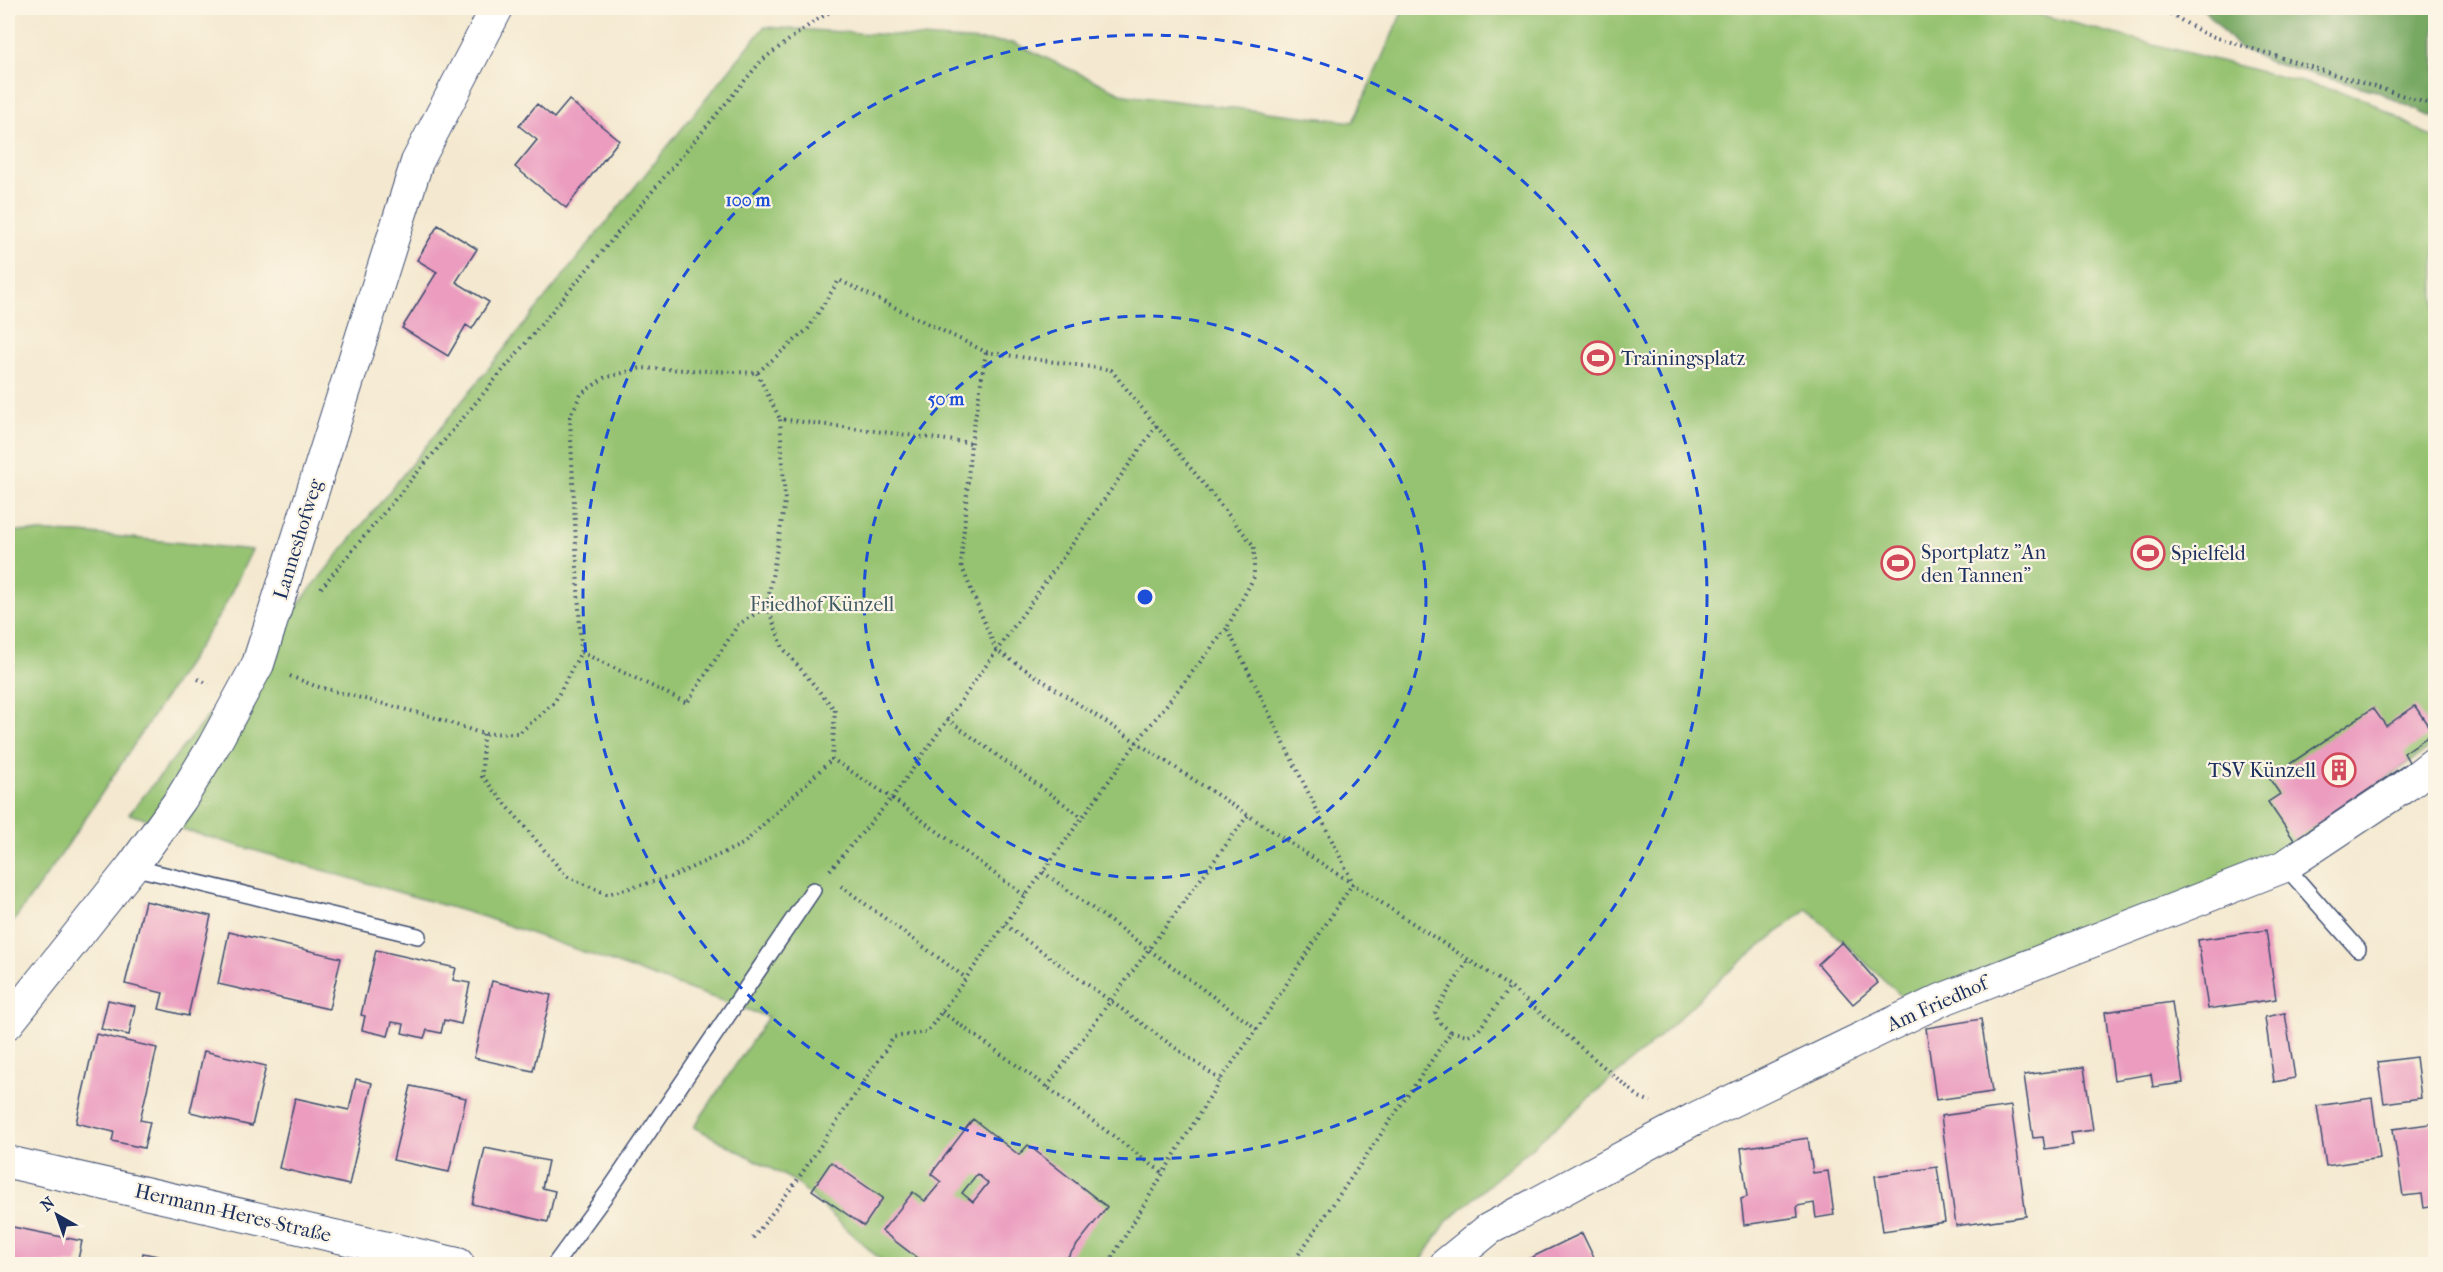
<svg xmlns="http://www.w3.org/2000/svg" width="2443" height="1272" font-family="'IM FELL French Canon',serif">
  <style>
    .green { fill: #96c371; stroke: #587968; stroke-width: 1.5 }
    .forest { fill: #78a963; stroke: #4a6c60; stroke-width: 1.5 }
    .building { fill: #eb9cbf; fill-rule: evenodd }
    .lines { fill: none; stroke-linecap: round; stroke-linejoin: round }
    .service-casing { stroke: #3c4b6f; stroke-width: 18 }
    .minor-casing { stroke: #3c4b6f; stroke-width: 34 }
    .path { stroke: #3c4b6f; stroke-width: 4; stroke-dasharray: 1.5 4.5; stroke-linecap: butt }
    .service { stroke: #fff; stroke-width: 15 }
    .minor { stroke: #fff; stroke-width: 32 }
    .ring { fill: none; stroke: #1d4ed8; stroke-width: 3; stroke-dasharray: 10 8 }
    .labels { text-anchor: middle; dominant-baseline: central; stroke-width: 4.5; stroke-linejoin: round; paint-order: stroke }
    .poi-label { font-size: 20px; fill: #1b2f5e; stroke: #fcf5e5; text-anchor: start }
    .street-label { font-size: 20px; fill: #1b2f5e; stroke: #fcf5e5 }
    .park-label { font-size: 20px; fill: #405b64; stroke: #fcf5e5 }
    .centre { fill: #1d4ed8; stroke: #fcf5e5; stroke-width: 3 }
    .ring-label { font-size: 18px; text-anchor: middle; font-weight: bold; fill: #1d4ed8; stroke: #fcf5e5; stroke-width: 4.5; stroke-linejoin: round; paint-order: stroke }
  </style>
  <rect width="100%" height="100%" fill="#fcf5e5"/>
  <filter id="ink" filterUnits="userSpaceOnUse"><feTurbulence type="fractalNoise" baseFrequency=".0167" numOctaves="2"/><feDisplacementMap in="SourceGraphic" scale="12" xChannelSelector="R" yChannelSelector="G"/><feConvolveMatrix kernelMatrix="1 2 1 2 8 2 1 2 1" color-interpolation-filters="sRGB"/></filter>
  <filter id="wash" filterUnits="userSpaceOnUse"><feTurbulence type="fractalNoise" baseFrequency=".008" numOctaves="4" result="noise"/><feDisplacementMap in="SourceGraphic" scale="24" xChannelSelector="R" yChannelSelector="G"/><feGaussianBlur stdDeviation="1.35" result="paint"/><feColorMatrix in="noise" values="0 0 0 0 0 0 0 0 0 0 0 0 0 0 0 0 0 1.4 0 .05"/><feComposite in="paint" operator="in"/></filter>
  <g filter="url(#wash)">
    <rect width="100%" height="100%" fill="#f4e9d0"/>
    <path class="green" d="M1404 8H2014L2363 98 2435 139V743L2282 857 1908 1002 1807 909 1721 978 1647 1048 1447 1221 1419 1264H885L796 1182 694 1127 768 1017 484 917 129 814 764 27 1014 43 1125 95 1353 122Z
      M8 531 81 533 252 550 221 613 63 852 8 929Z"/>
    <path class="forest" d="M2203 8H2435V116H2429L2376 91 2272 63 2238 47Z"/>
    <g id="blocks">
      <path class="building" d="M569 100 619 140 566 208 515 167 537 140 519 126 537 104 554 118Z
        M438 225 477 249 456 282 489 302 472 329 466 325 448 356 402 328 437 272 417 260Z
        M2415 706 2433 733 2404 753 2409 762 2294 840 2268 802 2280 794 2269 778 2373 708 2386 726Z
        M145 901 211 916 188 1016 159 1009 163 993 125 984Z
        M2266 930 2276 999 2208 1009 2198 940Z
        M229 932 341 958 329 1009 218 984Z
        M1842 942 1878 983 1853 1004 1818 964Z
        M376 950 456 968 453 980 470 983 461 1024 444 1020 441 1033 427 1030 424 1038 402 1033 404 1024 392 1022 388 1036 362 1030 365 1016 361 1015Z
        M492 981 551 995 533 1071 474 1058Z
        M108 1000 135 1006 129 1035 101 1029Z
        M2172 1002 2183 1083 2153 1087 2151 1074 2114 1080 2105 1012Z
        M2285 1013 2295 1078 2274 1082 2265 1017Z
        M1981 1019 1992 1092 1936 1100 1926 1028Z
        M96 1034 157 1048 140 1120 150 1122 144 1148 112 1141 114 1132 76 1123Z
        M204 1051 266 1066 252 1126 190 1112Z
        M2416 1057 2421 1098 2384 1103 2378 1062Z
        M2084 1067 2093 1130 2071 1133 2073 1145 2045 1149 2043 1137 2033 1138 2024 1075Z
        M356 1079 372 1083 349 1185 279 1168 295 1098 349 1110Z
        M411 1086 466 1098 449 1172 393 1160Z
        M2372 1098 2380 1158 2326 1166 2317 1106Z
        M2011 1106 2026 1216 1956 1226 1941 1116Z
        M973 1119 1019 1155 1028 1145 1107 1207 1062 1264H925L882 1231 913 1192 925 1201 941 1182 931 1174ZM977 1174 988 1183 973 1202 962 1193Z
        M2436 1123V1206L2424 1208 2422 1194 2403 1196 2393 1129Z
        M1808 1138 1813 1173 1828 1171 1834 1215 1816 1218 1814 1203 1797 1206 1798 1217 1744 1225 1741 1199 1747 1197 1741 1148Z
        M485 1148 548 1161 542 1188 555 1191 548 1222 472 1204Z
        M831 1162 883 1198 864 1226 812 1190Z
        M1937 1167 1945 1222 1883 1231 1875 1176Z
        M8 1226 82 1241 77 1264H8Z
        M1582 1233 1597 1264H1518Z
        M143 1253 192 1263V1264H141Z"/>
    </g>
  </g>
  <g filter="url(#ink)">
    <use href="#blocks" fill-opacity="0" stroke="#3c4b6f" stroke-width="1.5"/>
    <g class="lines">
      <defs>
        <path id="service" d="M2285 866 2358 949
          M132 867 418 936
          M555 1264 610 1189 813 890"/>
        <path id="minor" d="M8 1023 132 867 181 799 214 745 258 664 417 162 497 8
          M8 1162 458 1264
          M1446 1264 1489 1229 1694 1119 1941 1000 2285 866 2405 786 2436 762"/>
      </defs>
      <use href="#service" class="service-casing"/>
      <use href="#minor" class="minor-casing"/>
      <path class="path" d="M2160 8 2205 34 2436 106
        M757 373 780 419
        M971 443 986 352
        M321 588 762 60 812 23 836 8
        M767 606 783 648 835 710 832 759 892 798 1157 425
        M581 652 687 703 738 625 767 606 785 502 780 419 971 443 961 565 996 650 1510 987 1639 1097 1651 1102
        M290 676 315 686 430 716 483 734 519 733 554 703 581 652 570 417 581 394 604 378 641 368 757 373 808 329 839 280 986 352 1111 370 1254 546V577L1227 628 1353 883 1257 1029 1220 1080 1108 1264
        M198 679 209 684
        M947 719 1082 817
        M483 734 482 776 566 876 607 894 671 877 743 844 832 759
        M830 870 892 798 1025 896
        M1043 872 1257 1029
        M841 886 966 978
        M1005 925 1220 1080
        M942 1012 1047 1087 1163 1173
        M1451 1032 1468 1035 1478 1031 1510 987
        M1047 1087 1248 815
        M753 1238 796 1182 894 1037 927 1032 1137 742 1227 628
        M1292 1264 1451 1032 1438 1021 1435 1012 1469 959"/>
      <use href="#service" class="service"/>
      <use href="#minor" class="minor"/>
    </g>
  </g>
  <g class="ring">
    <circle cx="1145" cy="597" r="281"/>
    <circle cx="1145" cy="597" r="562"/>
  </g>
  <defs>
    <symbol id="stadium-ring" viewBox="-11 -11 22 22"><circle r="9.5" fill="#fcf5e5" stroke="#d1495b" stroke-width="1.5"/><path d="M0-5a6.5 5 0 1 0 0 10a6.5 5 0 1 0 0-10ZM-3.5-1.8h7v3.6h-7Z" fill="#d1495b"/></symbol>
    <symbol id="building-ring" viewBox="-11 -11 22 22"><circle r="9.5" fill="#fcf5e5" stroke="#d1495b" stroke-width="1.5"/><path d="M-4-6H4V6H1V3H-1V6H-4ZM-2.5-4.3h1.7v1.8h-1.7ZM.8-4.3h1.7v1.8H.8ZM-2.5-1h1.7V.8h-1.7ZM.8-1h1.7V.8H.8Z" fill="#d1495b"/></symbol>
  </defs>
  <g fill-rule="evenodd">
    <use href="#stadium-ring" x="1579" y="339" width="38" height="38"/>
    <use href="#stadium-ring" x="2129" y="534" width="38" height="38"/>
    <use href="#stadium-ring" x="1879" y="544" width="38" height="38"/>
    <use href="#building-ring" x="2320" y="751" width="38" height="38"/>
  </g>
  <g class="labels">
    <g class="poi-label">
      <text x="1621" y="358">Trainingsplatz</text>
      <text x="1921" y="552">Sportplatz "An<tspan x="1921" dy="23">den Tannen"</tspan></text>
      <text x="2171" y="553">Spielfeld</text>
      <text x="2316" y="770" text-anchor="end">TSV Künzell</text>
    </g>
    <g class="street-label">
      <text transform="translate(298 539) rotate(-73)">Lanneshofweg</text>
      <text transform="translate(1937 1004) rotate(-24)">Am Friedhof</text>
      <text transform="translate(233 1213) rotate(13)">Hermann-Heres-Straße</text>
    </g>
    <g class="park-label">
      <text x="822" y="604">Friedhof Künzell</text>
    </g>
  </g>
  <circle cx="1145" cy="597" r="9" class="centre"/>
  <g class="ring-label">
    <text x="748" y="206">100 m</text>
    <text x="946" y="405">50 m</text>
  </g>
  <rect width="2443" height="1272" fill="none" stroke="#fcf5e5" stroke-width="30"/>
  <g transform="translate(57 1215) rotate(320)" stroke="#fcf5e5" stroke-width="4.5" paint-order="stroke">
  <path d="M0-4.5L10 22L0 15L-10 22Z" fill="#1b2f5e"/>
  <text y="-9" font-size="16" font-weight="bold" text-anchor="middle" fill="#1b2f5e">N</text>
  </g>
</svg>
